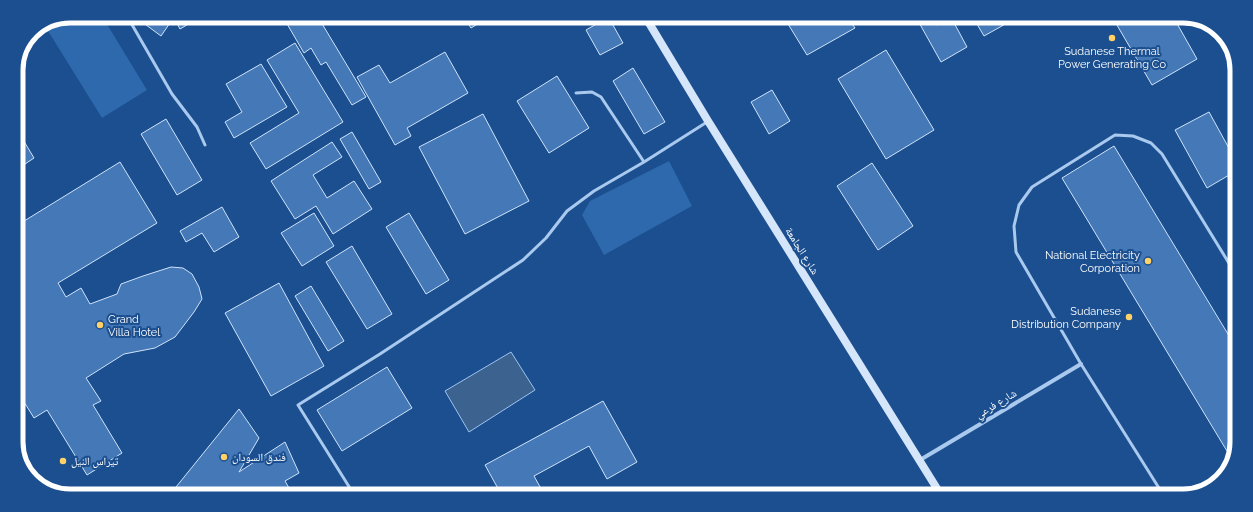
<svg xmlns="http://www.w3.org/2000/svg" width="1253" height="512" font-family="Raleway,'Noto Naskh Arabic',sans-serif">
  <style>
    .green { fill: #2e69ad }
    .water { fill: #3c6290; stroke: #9cc4f0 }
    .building { fill: #4478b7; stroke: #cfe3fa }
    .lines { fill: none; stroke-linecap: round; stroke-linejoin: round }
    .lane { stroke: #a9c9ee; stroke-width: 3 }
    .street { stroke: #a9c9ee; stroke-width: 4 }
    .secondary { stroke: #d6e6fa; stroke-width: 8 }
    .poi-dot { fill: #ffd166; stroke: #1b4f8f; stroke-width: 1.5 }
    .labels { text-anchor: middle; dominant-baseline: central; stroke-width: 4; stroke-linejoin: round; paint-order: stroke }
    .poi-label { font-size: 11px; fill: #fff; stroke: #1b4f8f; text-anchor: start }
    .street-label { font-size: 11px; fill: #fff; stroke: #1b4f8f }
    .rim { fill: none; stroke: #fff; stroke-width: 5 }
  </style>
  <rect width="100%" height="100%" fill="#1b4f8f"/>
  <path class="green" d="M70 16H102L147 90 102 118 45 26Z
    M669 161 692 206 604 255 582 215 590 201Z"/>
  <path class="water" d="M511 352 535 390 469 432 445 391Z"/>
  <path class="building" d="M134 16H167L172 20 161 36Z
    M173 16H202L180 29Z
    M283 17H318L366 97 352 105 326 62 321 65 311 48 304 53Z
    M464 17H489L471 28Z
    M607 18H609L623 43 600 55 586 30Z
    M785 19H849L855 28 807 55Z
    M917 19H932L936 25 947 19H952L967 47 941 62Z
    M974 19H1008L1009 22 984 36Z
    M1114 20H1175L1197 59 1152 85Z
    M295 43 343 122 266 169 250 143 299 113 267 60Z
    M886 50 934 130 886 159 838 79Z
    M445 52 468 93 407 128 411 136 395 145 357 77 379 65 390 83Z
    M261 64 287 107 234 138 225 122 242 112 226 84Z
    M633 68 665 122 644 134 613 81Z
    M557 76 589 128 549 153 517 101Z
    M772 90 790 121 769 134 751 102Z
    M16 94 23 106 16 110Z
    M1237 99 1236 115 1229 103Z
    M1209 112 1236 161V171L1207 188 1175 130Z
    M483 114 529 201 465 234 419 147Z
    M166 119 202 180 177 195 141 134Z
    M16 128 34 158 16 170Z
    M352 132 381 182 369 189 340 139Z
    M332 142 342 157 313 175 327 198 354 181 372 209 333 234 316 206 295 219 271 181Z
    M1114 146 1234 344 1233 461 1062 178Z
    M120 162 157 223 58 283 66 297 81 288 90 304 117 294 121 284 143 276 171 267 183 268 192 274 199 287 202 299 194 312 175 337 155 348 124 354 86 378 101 401 93 405 122 453 87 475 47 410 34 418 16 389V226Z
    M872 163 913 226 878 250 837 186Z
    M222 207 239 237 214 252 202 233 186 242 180 231Z
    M314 213 334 246 302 266 281 233Z
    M409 213 449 280 426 294 386 227Z
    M352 246 392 314 367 329 326 262Z
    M279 283 324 366 271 396 225 313Z
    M311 286 344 341 328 351 295 296Z
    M387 367 412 408 342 451 317 410Z
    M603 401 637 462 607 479 589 446 534 476 544 494H501L485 465Z
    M239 409 259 438 239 472 285 442 299 473 285 481 292 493 172 492Z"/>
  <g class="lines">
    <path class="lane" d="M127 16 172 94 197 127 205 145
      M576 93 592 92 601 97 644 162
      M353 493 298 405 380 354 523 260 546 238 567 211 594 191 644 162 707 122
      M1164 496 1081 364 1016 252 1014 226 1019 205 1032 187 1115 135 1133 136 1151 143 1162 154 1235 273"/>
    <path class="street" d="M920 460 1081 364"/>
    <path class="secondary" d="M646 18 708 121 941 495"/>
  </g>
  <g class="poi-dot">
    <circle cx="1112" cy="38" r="4"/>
    <circle cx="1148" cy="261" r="4"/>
    <circle cx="1129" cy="317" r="4"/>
    <circle cx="100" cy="325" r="4"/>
    <circle cx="224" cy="457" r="4"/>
    <circle cx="63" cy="461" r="4"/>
  </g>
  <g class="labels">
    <g class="poi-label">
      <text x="1112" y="51" text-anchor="middle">Sudanese Thermal<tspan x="1112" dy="13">Power Generating Co</tspan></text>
      <text x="1140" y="255" text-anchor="end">National Electricity<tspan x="1140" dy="13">Corporation</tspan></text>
      <text x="1121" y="311" text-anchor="end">Sudanese<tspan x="1121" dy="13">Distribution Company</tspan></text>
      <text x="108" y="319">Grand<tspan x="108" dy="13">Villa Hotel</tspan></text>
      <text x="232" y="457">فندق السودان</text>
      <text x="71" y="461">تيراس النيل</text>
    </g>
    <g class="street-label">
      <text transform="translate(802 251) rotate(58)">شارع الجامعة</text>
      <text transform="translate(996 404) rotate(-31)">شارع فرعي</text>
    </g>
  </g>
  <path d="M0 0H1253V512H0ZM70 23H1183A47 47 0 0 1 1230 70V442A47 47 0 0 1 1183 489H70A47 47 0 0 1 23 442V70A47 47 0 0 1 70 23Z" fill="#1b4f8f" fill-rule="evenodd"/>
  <path class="rim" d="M70 23H1183A47 47 0 0 1 1230 70V442A47 47 0 0 1 1183 489H70A47 47 0 0 1 23 442V70A47 47 0 0 1 70 23Z"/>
</svg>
